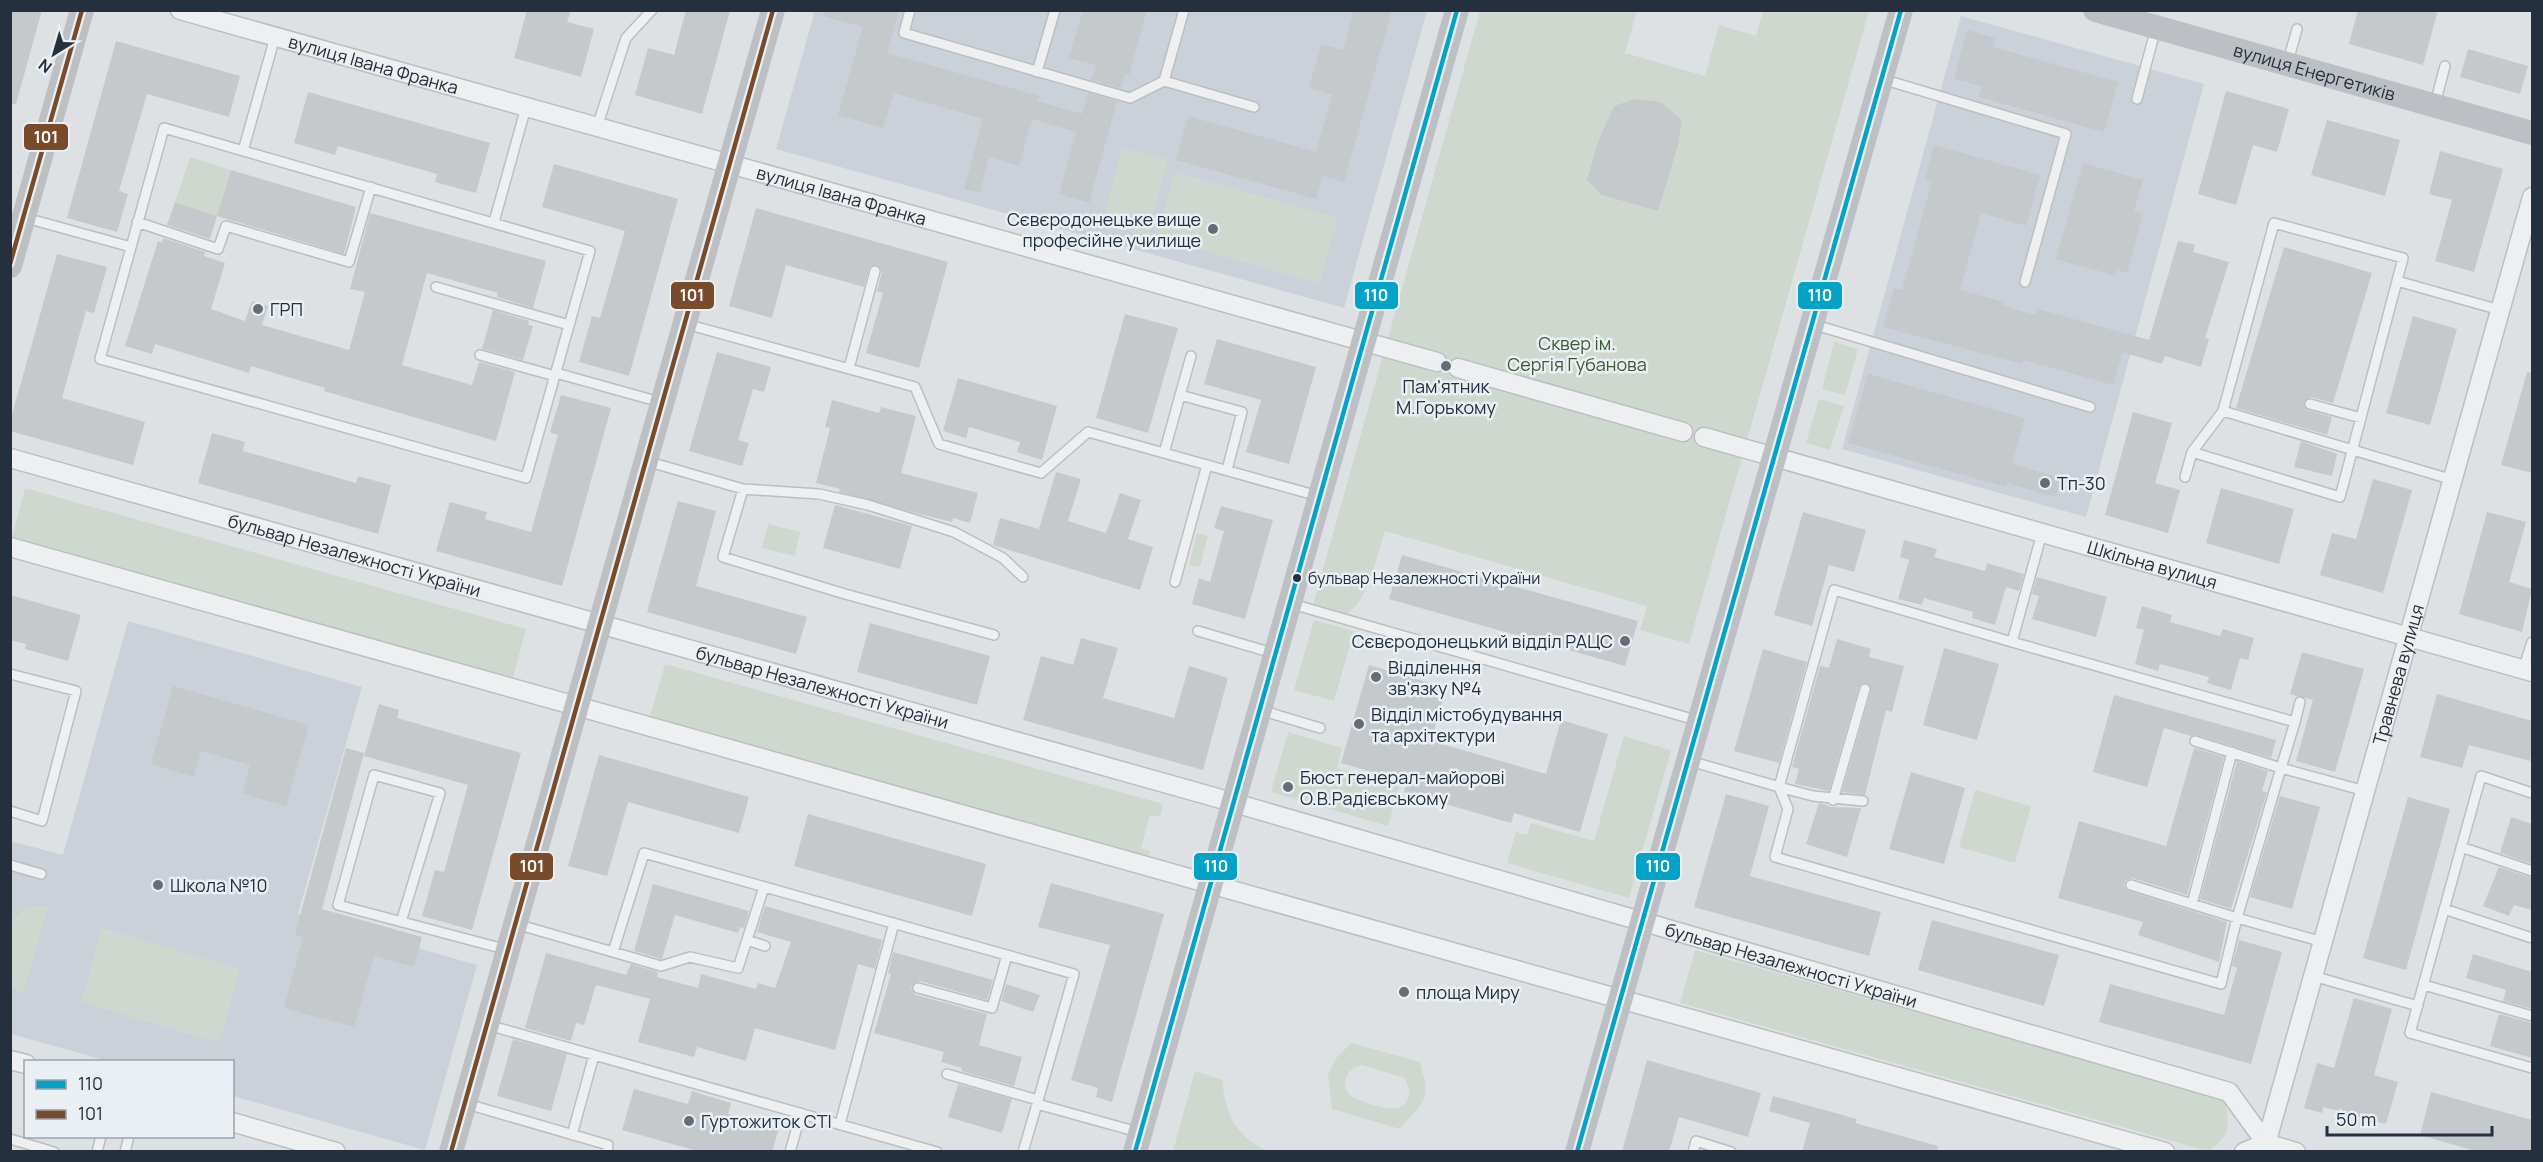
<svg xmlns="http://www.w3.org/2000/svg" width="2543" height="1162" font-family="Manrope,sans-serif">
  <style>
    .built { fill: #cbd1d8 }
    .green { fill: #cfd8ce; fill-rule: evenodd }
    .building { fill: #c6c9cb }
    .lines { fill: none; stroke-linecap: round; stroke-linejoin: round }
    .lane-casing { stroke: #bcbfc1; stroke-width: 12 }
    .street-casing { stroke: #bcbfc1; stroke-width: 21 }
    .lane { stroke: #edeff1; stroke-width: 9 }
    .street { stroke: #edeff1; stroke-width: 18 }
    .secondary { stroke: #bcc0c4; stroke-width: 24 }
    .bus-1-casing { stroke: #eaeff4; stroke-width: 9 }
    .bus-2-casing { stroke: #eaeff4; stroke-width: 9 }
    .bus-1 { stroke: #02a3c7; stroke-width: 4.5 }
    .bus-2 { stroke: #7a4b2a; stroke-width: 4.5 }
    .poi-dot { fill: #656e77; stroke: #eaeff4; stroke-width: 2 }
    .bus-dot { fill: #24303d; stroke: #eaeff4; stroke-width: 2 }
    .labels { text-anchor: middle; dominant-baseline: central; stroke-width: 5; stroke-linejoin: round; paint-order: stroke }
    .bus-label { font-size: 16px; fill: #24303d; stroke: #eaeff4; text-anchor: start }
    .street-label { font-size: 18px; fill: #24303d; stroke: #eaeff4 }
    .poi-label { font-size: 18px; fill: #24303d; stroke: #eaeff4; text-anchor: start }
    .park-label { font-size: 18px; fill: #3c5931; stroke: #eaeff4 }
    .line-badge { stroke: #eaeff4; stroke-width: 2 }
    .badge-label { font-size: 16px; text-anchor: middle; font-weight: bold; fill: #fff }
  </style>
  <rect width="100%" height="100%" fill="#dee1e3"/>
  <path class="built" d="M810 11H1427L1344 308 776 149 814 14Z
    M1961 16 2204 84 2086 517 1842 449Z
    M128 621 362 687 298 914 477 965 425 1150 233 1096 232 1062 108 1061 11 1034 10 841 63 855Z"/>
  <path class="green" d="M1480 11H1637L1625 53 1705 76 1719 25 1756 36 1763 11H1869L1689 644 1640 630 1647 606 1385 531C1378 550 1367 609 1344 614 1334 616 1322 610 1312 608Z
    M1122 148 1168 160 1148 236 1102 224Z
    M190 157 231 170 217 216 175 202Z
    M1175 172 1338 218 1319 284 1157 237Z
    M1834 342 1858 349 1845 395 1822 389Z
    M1819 399 1844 406 1830 450 1806 443Z
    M25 488 526 629 511 684 11 542Z
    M768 524 800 532 795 556 762 548Z
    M1197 533 1208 536 1200 567 1189 565Z
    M1314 620 1354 631 1334 701 1294 690Z
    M665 664 1163 804 1160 817 1150 815 1141 848 1150 851 1147 863 648 723Z
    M1288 732 1342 748 1337 768 1399 786 1388 826 1271 792Z
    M1624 736 1671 750 1629 898 1507 863 1516 832 1527 835 1531 823 1594 841Z
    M1975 790 2031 806 2015 863 1959 847Z
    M37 906H48L23 994 11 985V923L23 910Z
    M102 928 240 969 219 1043 81 1002Z
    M1695 950 2225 1099C2229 1125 2232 1135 2208 1151L1680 1003Z
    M1351 1043 1420 1062C1421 1068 1423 1074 1425 1080 1430 1103 1412 1113 1400 1129L1332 1109 1328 1074 1337 1057ZM1362 1065 1405 1078 1410 1093C1408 1099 1406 1105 1399 1108 1391 1111 1354 1101 1349 1094 1339 1081 1349 1068 1362 1065Z
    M1195 1071 1222 1080C1226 1115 1234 1134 1267 1151H1173Z"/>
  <path class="building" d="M10 10H42L16 104H10Z
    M527 10H571L567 22 594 29 581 77 514 58Z
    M686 10H730L702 114 635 95 648 48 674 55Z
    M824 10H899L887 53 1039 96 1037 101 1082 114 1088 93 1117 101 1089 203 1059 194 1076 132 1032 119 1019 166 989 157 980 193 964 189 983 119 894 93 883 128 838 115 863 27 823 16Z
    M1083 10H1147L1129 75 1125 74 1121 88 1091 80 1096 65 1069 58Z
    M1354 10H1392L1344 182 1322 176 1316 199 1176 160 1188 116 1316 152 1332 95 1309 88 1321 44 1343 50Z
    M2358 10H2438L2423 65 2349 44Z
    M1967 30 1995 38 1993 47 2118 82 2104 132 1979 97 1982 86 1954 79Z
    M116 41 240 76 229 117 147 94 119 191 128 194 117 232 67 218Z
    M2468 49 2528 66 2520 94 2460 77Z
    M2226 91 2289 109 2277 152 2253 145 2236 205 2198 194Z
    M308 92 490 143 476 193 435 182 437 174 338 146 335 155 294 143Z
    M1635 99 1661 102 1682 120 1678 145 1658 211 1602 195 1587 180 1598 142 1614 106Z
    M2327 120 2400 140 2385 196 2311 175Z
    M1934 145 2040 175 2026 226 1981 213 1960 290 2004 302 2003 306 2036 315 2038 309 2149 340 2178 241 2195 245 2193 252 2229 262 2205 338 2209 339 2201 367 2165 356 2162 364 2122 352 2113 385 2024 360 2022 364 1883 327 1894 288 1902 290 1932 181 1925 179Z
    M2440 151 2503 169 2474 272 2435 261 2452 200 2429 194Z
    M2083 163 2143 180 2134 211 2143 214 2127 273 2117 270 2116 276 2056 259Z
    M554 164 678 199 629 376 579 362 592 316 600 318 625 231 542 207Z
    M231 170 356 207 344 254 217 216Z
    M175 202 217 216 210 239 167 225Z
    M756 208 948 262 919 368 866 353 883 293 877 291 882 272 877 265 870 267 864 287 786 265 772 318 729 306Z
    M370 213 546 261 533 308 497 297 498 293 427 273 402 365 472 385 479 362 515 372 496 441 324 391 325 388 251 366 249 373 155 344 152 354 125 346 158 241 162 243 163 238 205 252 204 256 225 263 211 309 245 321 252 301 268 306 262 325 349 350 365 292 350 289Z
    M2284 247 2372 273 2333 403 2311 397 2304 402V406L2308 410 2332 417 2327 435 2236 408Z
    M57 254 107 267 94 313 86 311 62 398 145 422 133 465 10 431V422Z
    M493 310 529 321 528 325 533 326 523 360 482 349Z
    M1125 314 1178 328 1148 433 1096 418Z
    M2413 316 2457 329 2430 425 2386 413Z
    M1217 339 1316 367 1289 464 1246 452 1261 400 1204 384Z
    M717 352 771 367 764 392 753 389 738 440 749 443 742 466 689 451Z
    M2527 372 2532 373V473L2501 465Z
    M1868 374 2025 418 2012 464 2061 478 2056 497 2007 483 2006 487 1848 443Z
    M958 378 1057 406 1042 460 1017 452 1020 442 969 427 966 438 943 431Z
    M561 395 611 408 562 586 436 551 450 502 487 512 485 519 531 532 558 435 550 432Z
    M832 400 879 413 881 407 916 416 901 473 978 493 970 523 953 518 952 522 919 514 839 492 840 489 816 483 830 428 825 427Z
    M2133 412 2172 423 2155 483 2180 490 2168 533 2105 515Z
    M212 433 245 442 243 451 356 483 358 476 391 485 378 534 198 483Z
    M2301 441 2337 454 2332 476 2294 467Z
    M1056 472 1081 479 1068 521 1106 533 1120 493 1141 500 1128 539 1153 547 1140 590 993 545 1000 518 1039 529Z
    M2373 479 2412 490 2383 593 2320 575 2332 533 2356 539Z
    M2221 488 2294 509 2279 564 2206 543Z
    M678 501 716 511 696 586 807 617 796 654 647 612Z
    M835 505 912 526 900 569 823 548Z
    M1221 506 1273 520 1245 619 1192 604 1199 578 1210 582 1224 531 1214 528Z
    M1803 512 1866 530 1854 572 1829 565 1812 626 1774 615Z
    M2487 512 2526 522 2509 582 2532 589 2522 632 2459 614Z
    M1904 540 1937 549 1934 557 1985 571 1987 563 2024 574 2019 591 2006 587 1995 625 1972 618 1973 612 1924 598 1922 605 1898 599 1909 560 1900 557Z
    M1402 555 1638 621 1625 666 1389 599Z
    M2037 577 2107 597 2096 637 2032 619 2039 596 2032 594Z
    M10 595 81 615 68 661 25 649 26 644 10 640Z
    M2142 606 2172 615 2170 622 2220 636 2223 629 2254 638 2248 660 2240 658 2231 690 2207 683 2209 677 2160 664 2158 671 2135 664 2144 630 2136 628Z
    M870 623 990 656 977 705 857 672Z
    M1081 638 1118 648 1103 698 1174 718 1189 666 1228 678 1203 770 1023 720 1041 656 1073 665Z
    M1837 639 1871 649 1869 657 1904 666 1892 712 1886 710 1865 795 1842 792 1871 691 1867 683H1863L1859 687 1829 791 1795 784 1799 769 1792 767 1820 666 1829 668Z
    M1944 648 1999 664 1977 740 1923 725Z
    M1763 649 1807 662 1779 763 1734 751Z
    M2302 652 2364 669 2335 772 2296 761 2313 700 2290 694Z
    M1369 665 1446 688 1431 741 1546 774 1561 720 1608 734 1580 832 1514 813 1511 823 1404 792 1407 782 1341 763Z
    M173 686 309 725 286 806 243 794 250 765 201 751 194 777 151 764Z
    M2437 694 2532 721V751L2530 761 2469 745 2462 768 2420 757Z
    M2114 695 2276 740 2271 758 2197 735 2191 736 2164 728 2147 787 2093 772Z
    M379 704 399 710 397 718 521 753 472 930 422 916 435 870 444 872 468 785 364 756Z
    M346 748 364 753 322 909 422 937 414 967 374 956 354 1027 284 1008 303 937 295 934Z
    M2194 748 2224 757 2187 895 2132 878 2126 880 2124 886 2129 891 2227 922 2219 962 2138 935 2143 922 2058 898 2079 821 2166 846Z
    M599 755 749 797 739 833 628 802 607 876 568 866Z
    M2237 761 2268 771 2262 791 2267 792 2231 909 2200 899Z
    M1911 772 1965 788 1944 864 1889 849Z
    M1726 794 1769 806 1750 876 1881 912 1869 956 1694 907Z
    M2280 796 2320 807 2292 909 2250 897Z
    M2408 797 2450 809 2406 970 2363 958Z
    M1819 803 1832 807 1861 808 1847 857 1806 844Z
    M808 814 986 864 972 916 794 866Z
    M2511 817 2532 824V864L2500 853Z
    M2499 867 2532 878V910L2514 905 2509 916 2483 906Z
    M1051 883 1164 914 1112 1102 1096 1097 1098 1088 1071 1080 1110 945 1038 927Z
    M653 884 749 911 744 928 740 927 738 933 675 915 662 959 634 951Z
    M765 906 882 940 875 969 858 964 835 1050 755 1028 746 1061 697 1047 694 1057 638 1042 650 999 596 985 584 1025 576 1023 571 1041 525 1028 546 953 626 975 631 964 658 972 657 977 698 988 701 974 756 989 758 983 775 988 791 942 757 932Z
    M1932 920 2059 955 2044 1006 1918 970Z
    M2239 940 2282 952 2251 1064 2099 1022 2110 984 2224 1015 2237 968 2232 966Z
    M893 952 993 980 987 1000 920 981 914 983 911 989 916 995 987 1014 979 1045 1022 1057 1014 1086 961 1071 962 1068 941 1062 944 1052 874 1033 891 974 888 973Z
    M2473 954 2532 972V1009L2503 1001 2506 990 2466 978Z
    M1006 984 1040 995 1033 1012 1001 1001Z
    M2354 998 2392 1009 2374 1075 2398 1082 2386 1124 2323 1107 2322 1113 2304 1108 2317 1063 2334 1068Z
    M2499 1014 2532 1023V1058L2490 1046Z
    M513 1039 567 1054 551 1111 497 1096Z
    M1647 1060 1761 1093 1748 1137 1679 1117 1669 1152H1622Z
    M958 1084 1012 1099 1002 1133 948 1117Z
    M634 1089 688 1104 692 1091 731 1103 728 1114 779 1128 772 1152H701L622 1130Z
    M2431 1092 2532 1120V1152H2479L2420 1135Z
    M1773 1096 1857 1119 1855 1123 1938 1146 1937 1152H1802L1810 1123 1769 1111Z"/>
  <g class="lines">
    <defs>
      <path id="lane" d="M910 10 904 33 1130 98 1164 81 1254 107
        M2287 65 2297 29
        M1037 72 1055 10
        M1882 79 2066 134 2025 282
        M1164 81 1184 10
        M2137 99 2156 28
        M2435 104 2445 66
        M597 127 626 38 652 10
        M164 128 590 251 526 478 100 359Z
        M243 151 275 37
        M26 218 131 247
        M137 222 218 249 226 226 349 262 371 187
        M494 222 526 107
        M436 287 569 325
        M686 324 915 387 939 444 1041 473 1088 432 1164 453
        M1812 324 2090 407
        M480 355 555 376
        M1191 356 1164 453 1318 496
        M849 368 875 271
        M556 373 660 402
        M1180 395 1242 412 1227 470
        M2310 404 2361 418
        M2223 411 2453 480
        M2192 452 2340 497 2397 281
        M646 461 743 489 819 494 868 505 954 532 1003 558 1023 577
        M2185 477 2192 452 2223 411 2274 223 2403 258 2397 281 2500 310
        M743 489 723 557 845 594 994 635
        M2042 533 2012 642 2295 722 2281 768 2365 791
        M1175 582 1207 465
        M1292 604 1699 721
        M1198 631 1276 654
        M2523 670 2532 642
        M10 674 76 691 42 821 10 811
        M1260 710 1320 728
        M2295 722 2300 702
        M1690 761 1779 787 1834 590 2012 642
        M2532 793 2481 776 2410 1033 2532 1068
        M1833 800 1865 689
        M1863 801 1813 796 1779 787 1788 809 1775 857 2221 984 2237 918 2281 768 2195 741
        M2461 847 2532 871
        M10 865 41 874
        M2131 885 2237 918 2323 942
        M2192 904 2232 752
        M2444 909 2532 938
        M401 922 440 793 374 775 338 905 508 950
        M516 924 613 952 644 853 1074 974 1037 1104
        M747 940 765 946
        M613 952 661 966 690 957 738 968 764 887
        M2313 976 2418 1006
        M2424 985 2532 1016
        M918 988 992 1008 1007 955
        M488 1025 937 1152
        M947 1074 1038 1100
        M467 1104 608 1145 607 1152
        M840 1124 894 923
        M572 1135 594 1055
        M10 1139 54 1152
        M97 1152 101 1136
        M125 1152 129 1136
        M790 1152 801 1113
        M1023 1152 1037 1104 1138 1132
        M1693 1152 1696 1141 1731 1152"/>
      <g id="street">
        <path id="s1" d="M180 10 1437 362"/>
        <path d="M1458 368 1683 432"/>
        <path id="s2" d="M1704 437 2532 672"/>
        <path id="s3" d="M10 458 1214 797 2229 1092 2266 1143"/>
        <path d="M10 547 2165 1152"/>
        <path d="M10 1060 26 1064"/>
        <path d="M232 1122 336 1152"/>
        <path id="s4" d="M2264 1151 2532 197"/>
        <path d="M2244 1152 2266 1143 2296 1152"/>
      </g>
    </defs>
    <use href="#lane" class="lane-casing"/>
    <use href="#street" class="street-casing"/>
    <use href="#lane" class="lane"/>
    <use href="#street" class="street"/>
    <g class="secondary">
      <path id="s5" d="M2095 10 2532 133"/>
      <path d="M10 266 82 10"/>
      <path d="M451 1152 773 10"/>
      <path d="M1135 1152 1457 10"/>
      <path d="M1577 1152 1901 10"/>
    </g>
    <defs>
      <path id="bus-1" d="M1135 1152 1457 10
        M1577 1152 1901 10"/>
      <path id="bus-2" d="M10 264 82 10
        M451 1152 773 10"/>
    </defs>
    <use href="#bus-1" class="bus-1-casing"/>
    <use href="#bus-2" class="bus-2-casing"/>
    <use href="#bus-1" class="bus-1"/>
    <use href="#bus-2" class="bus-2"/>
  </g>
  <g class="poi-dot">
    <circle cx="1213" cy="229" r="6"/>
    <circle cx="258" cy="309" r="6"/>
    <circle cx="1446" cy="366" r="6"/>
    <circle cx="2045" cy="483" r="6"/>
    <circle cx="1625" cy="641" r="6"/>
    <circle cx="1376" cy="677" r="6"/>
    <circle cx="1359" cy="724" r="6"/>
    <circle cx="1288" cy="787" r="6"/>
    <circle cx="158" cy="885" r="6"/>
    <circle cx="1404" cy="992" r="6"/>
    <circle cx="689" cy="1121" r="6"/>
  </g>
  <circle class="bus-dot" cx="1297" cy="578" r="5"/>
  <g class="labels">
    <g class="bus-label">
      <text x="1308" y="578">бульвар Незалежності України</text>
    </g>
    <g class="street-label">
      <text stroke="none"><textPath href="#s1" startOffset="201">вулиця Івана Франка</textPath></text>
      <text stroke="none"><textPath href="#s5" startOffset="228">вулиця Енергетиків</textPath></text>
      <text stroke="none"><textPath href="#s1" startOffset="687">вулиця Івана Франка</textPath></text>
      <text stroke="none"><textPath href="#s3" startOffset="358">бульвар Незалежності України</textPath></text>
      <text stroke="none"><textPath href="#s2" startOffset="466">Шкільна вулиця</textPath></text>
      <text stroke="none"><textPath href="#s4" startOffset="495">Травнева вулиця</textPath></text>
      <text stroke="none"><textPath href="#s3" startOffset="844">бульвар Незалежності України</textPath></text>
      <text stroke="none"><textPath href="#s3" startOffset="1852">бульвар Незалежності України</textPath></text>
    </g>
    <g class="poi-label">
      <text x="1201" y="219" text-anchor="end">Сєвєродонецьке вище<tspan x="1201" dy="21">професійне училище</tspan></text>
      <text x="270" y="309">ГРП</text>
      <text x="1446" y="386" text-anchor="middle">Пам'ятник<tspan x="1446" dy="21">М.Горькому</tspan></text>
      <text x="2057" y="483">Тп-30</text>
      <text x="1613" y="641" text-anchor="end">Сєвєродонецький відділ РАЦС</text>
      <text x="1388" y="667">Відділення<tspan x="1388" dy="21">зв'язку №4</tspan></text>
      <text x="1371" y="714">Відділ містобудування<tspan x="1371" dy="21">та архітектури</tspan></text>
      <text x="1300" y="777">Бюст генерал-майорові<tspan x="1300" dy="21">О.В.Радієвському</tspan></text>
      <text x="170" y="885">Школа №10</text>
      <text x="1416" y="992">площа Миру</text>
      <text x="701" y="1121">Гуртожиток СТІ</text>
    </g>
    <g class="park-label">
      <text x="1577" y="343">Сквер ім.<tspan x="1577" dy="21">Сергія Губанова</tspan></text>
    </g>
  </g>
  <g class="line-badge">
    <rect x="23" y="123" width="46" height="28" rx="6" fill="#7a4b2a"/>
    <rect x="1797" y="281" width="46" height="29" rx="6" fill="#02a3c7"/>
    <rect x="670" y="281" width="45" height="29" rx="6" fill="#7a4b2a"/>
    <rect x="1354" y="281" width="45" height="29" rx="6" fill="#02a3c7"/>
    <rect x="509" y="852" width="45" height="29" rx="6" fill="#7a4b2a"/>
    <rect x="1193" y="852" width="45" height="29" rx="6" fill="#02a3c7"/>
    <rect x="1635" y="852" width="46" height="29" rx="6" fill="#02a3c7"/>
  </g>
  <g class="badge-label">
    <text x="46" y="143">101</text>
    <text x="1820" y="301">110</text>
    <text x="692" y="301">101</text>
    <text x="1376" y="301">110</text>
    <text x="532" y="872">101</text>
    <text x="1216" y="872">110</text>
    <text x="1658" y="872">110</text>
  </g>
  <rect width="2543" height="1162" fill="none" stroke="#24303d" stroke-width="24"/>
  <rect x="24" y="1060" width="210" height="78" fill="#eaeff4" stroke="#9ba3ab" stroke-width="1.5"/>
  <rect x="36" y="1080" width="30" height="9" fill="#02a3c7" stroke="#9ba3ab" stroke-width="1.5"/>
  <text x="78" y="1090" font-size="18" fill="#24303d">110</text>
  <rect x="36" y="1110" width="30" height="9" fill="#7a4b2a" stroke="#9ba3ab" stroke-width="1.5"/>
  <text x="78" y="1120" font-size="18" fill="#24303d">101</text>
  <g transform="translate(54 54) rotate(217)" stroke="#eaeff4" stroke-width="4.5" paint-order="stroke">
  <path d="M0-4.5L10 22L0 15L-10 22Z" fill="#24303d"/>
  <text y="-9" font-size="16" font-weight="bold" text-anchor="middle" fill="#24303d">N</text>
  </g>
  <path d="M2327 1126v9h165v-9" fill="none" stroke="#24303d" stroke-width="3"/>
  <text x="2336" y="1126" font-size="18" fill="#24303d" stroke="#eaeff4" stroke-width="4.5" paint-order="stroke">50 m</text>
</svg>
